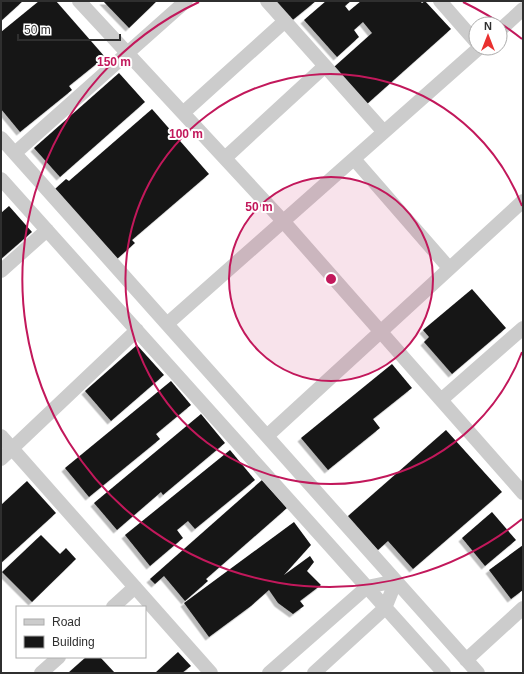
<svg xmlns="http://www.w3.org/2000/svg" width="524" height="674" font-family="Helvetica,sans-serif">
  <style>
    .building { fill: #161616; filter: url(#shadow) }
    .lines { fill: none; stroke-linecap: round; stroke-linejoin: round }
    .minor { stroke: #ccc; stroke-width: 14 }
    .ring { fill: none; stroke: #c2185b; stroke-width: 2 }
    .centre { fill: #c2185b; stroke: #fff; stroke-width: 2 }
    .ring-label { font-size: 12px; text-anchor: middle; font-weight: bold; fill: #c2185b; stroke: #fff; stroke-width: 4; stroke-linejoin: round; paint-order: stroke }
  </style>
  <defs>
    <filter id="shadow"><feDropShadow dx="-3.5" dy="3.5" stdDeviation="0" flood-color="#0004"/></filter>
  </defs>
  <rect width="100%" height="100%" fill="#fff"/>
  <path class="building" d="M1 1H23L1 21Z
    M39 1H56L105 57 69 86 72 90 20 132 1 109V32Z
    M103 1H157L129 28Z
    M270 1H316L289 23Z
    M326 1H351L345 6 349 11 361 1H420L422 3 425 1 451 29 367 104 334 67 372 33 363 22 354 30 359 37 337 57 304 20Z
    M119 73 145 102 60 177 34 148Z
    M152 109 209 174 132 240 135 243 117 259 55 189 66 179 69 181Z
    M9 206 32 232 1 259V213Z
    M472 289 506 328 452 374 424 342 429 337 423 330Z
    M137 345 164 375 111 421 85 391Z
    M392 364 412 388 373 419 380 428 328 470 301 438Z
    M171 381 191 405 156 434 160 439 89 497 65 468Z
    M201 414 225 443 163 495 161 492 117 530 94 503Z
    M446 430 502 492 413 569 388 541 378 550 348 516Z
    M230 450 255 480 195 529 188 521 177 530 183 538 150 566 125 535Z
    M262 480 287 508 206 579 208 581 185 601 164 576 155 584 150 579Z
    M27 481 56 513 1 563V505Z
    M492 512 516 540 485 566 462 538Z
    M294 522 311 545 284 575 310 556 314 562 307 571 321 585 300 601 304 606 293 614 278 603 269 590 251 606 209 637 184 603Z
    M41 535 60 554 66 548 76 559 32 602 2 572Z
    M523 545V590L511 599 489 570Z
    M178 652 191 666 182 673H155Z
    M86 657H100L115 673H68Z"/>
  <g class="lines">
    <path class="minor" d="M79 1 283 221 523 493
      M267 1 384 132
      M440 1 476 42
      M500 30 523 9
      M183 113 285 21
      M1 138 478 673
      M15 153 186 1
      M225 158 325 66
      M354 159 449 268
      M1 179 444 673
      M1 271 47 230
      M167 324 479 48
      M441 400 523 328
      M1 436 211 673
      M267 436 523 201
      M1 459 137 330
      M113 607 135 587
      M466 660 523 608
      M41 673 59 657
      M269 673 367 587 396 581 385 608 314 673"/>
  </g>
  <circle cx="331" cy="279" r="102" fill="#c2185b" fill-opacity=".12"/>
  <g class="ring">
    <circle cx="331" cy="279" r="102"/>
    <path d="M522 352A205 205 0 1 1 522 206"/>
    <path d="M522 519A307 307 0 1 1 199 2M463 2A307 307 0 0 1 522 39"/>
  </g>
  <circle cx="331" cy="279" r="6" class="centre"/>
  <g class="ring-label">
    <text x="114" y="66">150 m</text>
    <text x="186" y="138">100 m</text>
    <text x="259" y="211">50 m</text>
  </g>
  <rect width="524" height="674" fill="none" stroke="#2f2f2f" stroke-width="4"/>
  <rect x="16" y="606" width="130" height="52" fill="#ffffff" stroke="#acacac"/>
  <rect x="24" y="619" width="20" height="6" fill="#cccccc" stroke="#acacac"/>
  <text x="52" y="626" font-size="12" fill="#2f2f2f">Road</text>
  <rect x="24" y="636" width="20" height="12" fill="#161616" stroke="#acacac"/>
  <text x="52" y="646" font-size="12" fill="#2f2f2f">Building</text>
  <g transform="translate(488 36)"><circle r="19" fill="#ffffff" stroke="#acacac"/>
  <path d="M0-3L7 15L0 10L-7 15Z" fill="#e9302f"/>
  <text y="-6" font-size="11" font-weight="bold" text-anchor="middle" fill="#2f2f2f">N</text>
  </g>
  <path d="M18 34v6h102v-6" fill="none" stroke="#2f2f2f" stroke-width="2"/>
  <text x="24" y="34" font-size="12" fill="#2f2f2f" stroke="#ffffff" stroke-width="3" paint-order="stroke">50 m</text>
</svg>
